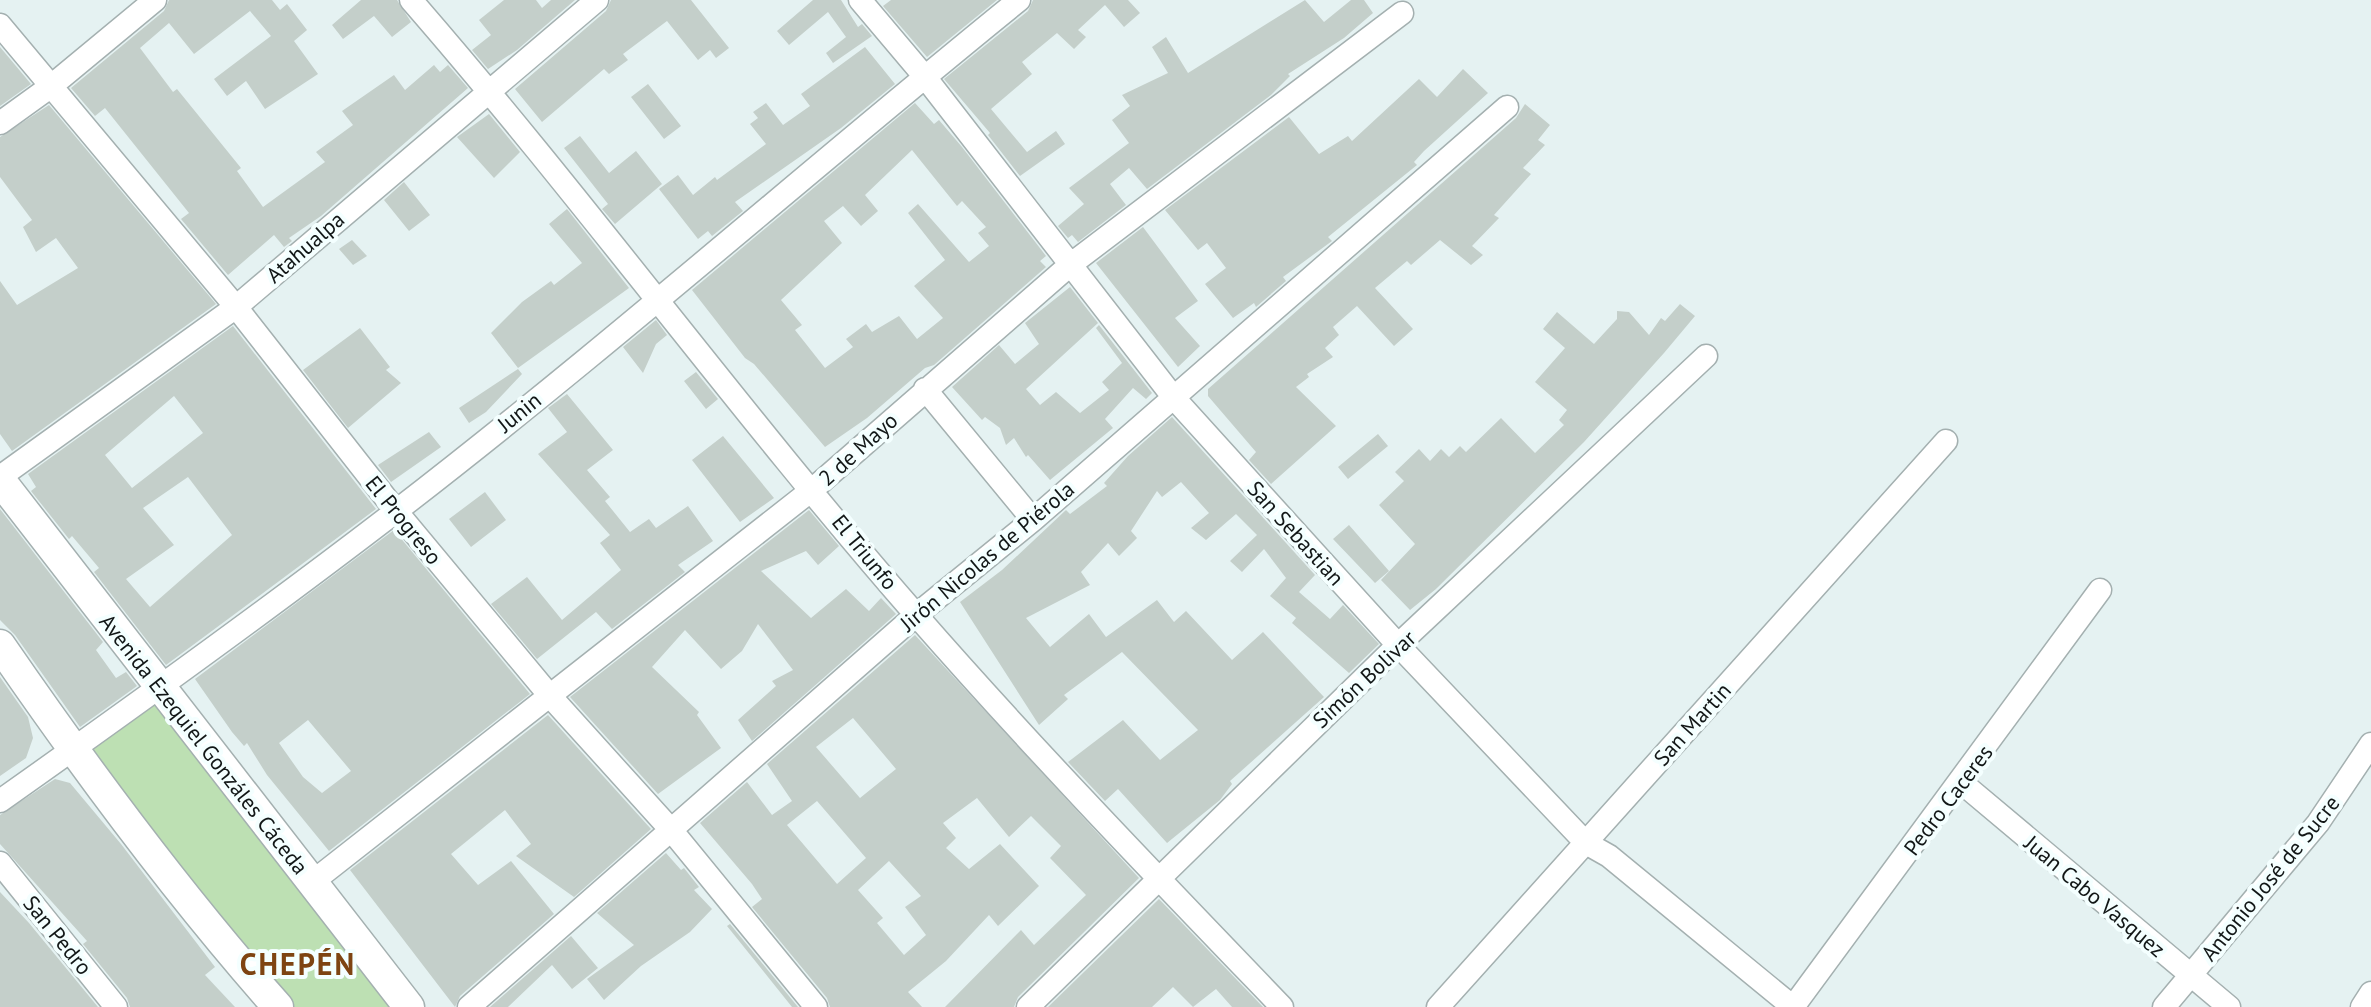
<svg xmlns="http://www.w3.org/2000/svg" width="2371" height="1007" font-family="'PT Sans',sans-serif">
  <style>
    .green { fill: #bde0b3 }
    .building { fill: #c4cfca; fill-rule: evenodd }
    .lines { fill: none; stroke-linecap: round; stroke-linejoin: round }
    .minor-casing { stroke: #a4b0b0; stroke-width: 25 }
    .major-casing { stroke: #a4b0b0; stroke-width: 33 }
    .minor { stroke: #fff; stroke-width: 22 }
    .major { stroke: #fff; stroke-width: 30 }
    .labels { text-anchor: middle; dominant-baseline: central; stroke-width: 8; stroke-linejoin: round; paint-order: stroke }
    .street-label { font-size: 22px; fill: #121717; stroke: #f4ffff }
    .district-label { font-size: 30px; font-weight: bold; letter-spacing: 2px; fill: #7e4412; stroke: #f4ffff }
  </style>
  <rect width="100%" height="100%" fill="#e5f2f2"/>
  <path class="green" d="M161 687 409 1007H278L73 750Z"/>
  <path class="building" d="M169 0H272L280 10 287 4 307 30 294 41 318 74 265 109 246 81 227 96 214 79 271 36 250 11 194 54 169 23 140 48 173 92 177 89 241 168 237 171 263 207 325 162 316 152 353 125 342 111 394 75 405 90 434 65 440 72 448 65 468 88 321 216 289 238 292 241 284 247 274 235 228 275 181 219 189 213 105 108 95 116 71 88 164 11Z
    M361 0H397L411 22 392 37 374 16 343 39 332 25Z
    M504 0H536L542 8 551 0H575L517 50 488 69 472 50 491 35 479 20Z
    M611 0H691L729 48 716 58 710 50 698 60 667 21 623 54 628 60 609 74 604 69 542 122 515 89 606 11Z
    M813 0H841L858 27 862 24 872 36 833 63 826 53 846 37 828 12 789 45 777 31Z
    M891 0H997L927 57 883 6Z
    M1033 0H1128L1140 13 1124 27 1105 5 1078 30 1086 37 1074 49 1057 33 1022 62 1032 74 991 109 1027 152 1056 131 1065 144 1020 176 988 135 990 133 944 79 1028 11Z
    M1305 0 1324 22 1351 0H1364L1373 13 1344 38 1288 74 1290 76 1271 95 1147 189 1129 168 1110 184 1126 205 1078 242 1072 235 1068 238 1058 226 1084 204 1069 188 1129 143 1112 120 1130 106 1122 95 1168 73 1152 47 1166 37 1188 73Z
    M0 47 31 84 0 106Z
    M865 47 895 84 841 128 735 202 743 211 712 236 708 231 698 239 659 189 678 175 693 195 715 177 717 180 766 144 750 124 758 118 753 112 766 103 783 125 810 106 801 94Z
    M1463 69 1488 93 1424 151 1414 162 1417 165 1328 237 1332 241 1283 277 1286 281 1256 307 1254 303 1233 318 1205 284 1226 268 1207 243 1198 250 1165 210 1289 117 1319 154 1348 136 1352 141 1419 79 1437 97Z
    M648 84 681 126 664 139 631 97Z
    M915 103 934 124 939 120 962 147 1046 256 1040 261 1046 267 934 365 925 368 867 418 825 447 754 364 745 358 692 290ZM912 150 957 206 962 201 986 227 978 233 989 246 969 262 918 204 908 213 945 260 914 286 943 318 917 339 899 316 872 332 866 324 846 339 853 347 825 368 795 330 802 325 781 300 842 243 824 221 843 206 861 226 878 211 865 195Z
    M1525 104 1550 125 1538 140 1545 145 1523 168 1531 174 1494 215 1499 218 1472 246 1483 255 1471 265 1440 240 1411 265 1407 261 1375 288 1413 329 1394 346 1357 306 1333 327 1339 335 1325 348 1333 357 1307 374 1309 377 1296 387 1336 426 1271 484 1249 460 1256 452 1208 396V389L1516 118Z
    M49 105 216 304 12 451 0 434V281L17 305 78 268 56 238 36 252 23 227 32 220 0 177V137Z
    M489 114 520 152 494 178 457 137Z
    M580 136 609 173 636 151 662 184 615 224 602 209 608 204 564 148Z
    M404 182 430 215 409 231 384 200Z
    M567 209 629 288 518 368 491 333 522 302 551 281 554 285 582 263 549 224Z
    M1143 227 1198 301 1175 318 1200 346 1178 367 1096 263Z
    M352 240 367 256 353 265 339 249Z
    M1070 287 1098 323 1026 389 1040 405 1056 392 1080 413 1109 390 1102 382 1122 363 1096 328 1099 325 1152 393 1146 399 1133 388 1105 419 1113 428 1050 480 1028 455 1026 457 1014 438 1006 445 1000 428 985 417 982 420 952 387 999 345 1015 364 1039 344 1025 323Z
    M1680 304 1695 316 1664 353 1584 442 1436 589 1410 610 1381 580 1415 544 1379 505 1404 481 1395 472 1419 449 1430 461 1441 449 1449 457 1460 446 1466 452 1501 418 1535 453 1564 425 1559 420 1567 410 1535 382 1565 348 1543 329 1557 312 1594 344 1617 319V311L1629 312 1649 335 1661 318 1665 321Z
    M656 320 667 335 656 344 643 373 623 347Z
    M233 326 376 509 166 665 94 572 99 568 72 536 69 539 31 491 36 487 28 474ZM174 396 203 433 132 488 105 455ZM188 477 232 535 150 607 126 579 174 545 143 508Z
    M360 328 390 367 386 370 401 383 348 428 303 370Z
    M518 369 522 374 486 412 469 423 459 408Z
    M696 372 718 399 706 409 684 381Z
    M567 394 613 450 587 470 610 497 605 501 630 532 649 519 656 528 688 506 713 541 678 565 685 572 612 629 596 612 537 659 491 604 527 577 562 620 621 570 600 543 610 535 538 454 567 432 548 408Z
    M1172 417 1315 575 1299 592 1330 619 1343 605 1379 644 1349 673 1292 623 1296 618 1270 596 1286 578 1264 549 1242 572 1230 561 1257 535 1236 514 1206 540 1191 528 1209 513 1181 482 1162 497 1157 491 1131 531 1137 538 1119 556 1108 543 1081 572 1090 585 1026 618 1050 647 1089 614 1106 637 1157 600 1174 622 1186 611 1232 660 1263 632 1324 697 1230 781 1232 784 1220 800 1167 843 1118 789 1105 801 1068 762 1123 720 1160 760 1198 730 1122 652 1064 695 1068 699 1039 725 960 602 1002 570 1066 510 1070 514 1107 486 1104 483 1128 456Z
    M429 432 441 447 391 482 378 465Z
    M1378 434 1388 446 1348 479 1338 467Z
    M723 436 774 498 740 522 692 460Z
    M485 492 506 520 471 547 449 519Z
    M0 509 103 642 96 650 116 678 126 672 137 686 80 727 15 635 0 620Z
    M809 510 839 546 818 565 806 551 761 571 811 618 846 589 869 611 881 598 896 614 752 741 738 720 776 686 772 681 793 670 758 624 742 651 721 669 685 630 652 667 699 712 697 715 721 748 658 794 570 697Z
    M1349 525 1389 571 1375 583 1333 539Z
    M394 530 530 694 329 851 267 775 247 743 244 746 232 732 195 679ZM308 720 351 771 322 793 303 777 279 743Z
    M915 635 1139 878 1018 997 1014 1007H945L1021 930 1034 945 1086 895 1050 858 1061 846 1031 816 1009 837 977 798 943 823 956 838 946 848 969 869 1000 844 1039 886 998 926 989 915 946 961 908 992 922 1007H830L827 998 752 907 762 899 752 884 700 823 747 782 772 815 792 801 767 764ZM853 718 896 769 860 798 816 747ZM817 801 866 858 837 884 787 825ZM889 861 921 896 905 907 926 935 904 955 877 923 883 918 858 890Z
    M0 677 28 717 33 738 26 758 0 776Z
    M548 715 651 829 574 897 516 856 531 844 505 810 451 854 478 885 511 861 554 914 460 996 455 1007 350 870Z
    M55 779 70 783 121 844 215 967 205 975 235 1007H130L127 998 83 944 87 941 0 844V815Z
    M666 853 681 870 684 868 699 887 694 890 712 909 690 932 641 966 604 1000 587 979 634 945 597 913Z
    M0 892 29 923 98 1007H0Z
    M1159 899 1263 1007H1232L1216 989 1193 1007 1173 987 1152 1007H1048Z
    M730 924 798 1007H792L727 926Z
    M571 936 598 968 572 989 552 965 508 1007H490Z"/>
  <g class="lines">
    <defs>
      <path id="minor" d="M411 0C585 200 742 416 917 616 1034 750 1159 879 1282 1007
        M860 0 925 77 1174 398 1398 645 1586 843 1609 856 1793 1007
        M0 25 236 307 396 511 550 696 672 831 816 1007
        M0 123 50 87 155 0
        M925 389 1033 520
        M0 477 236 307 597 0
        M1962 783 2229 1007
        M0 801C133 707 265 612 395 512 608 348 810 169 1019 0
        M0 863 116 1007
        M311 883 813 489 1070 265 1402 13
        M469 1007 916 615 1033 520 1507 107
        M1028 1007 1398 645 1706 356
        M1438 1007 1946 441
        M1793 1007 2100 590
        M2164 1007 2318 823 2371 744
        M2362 1007 2371 993"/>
      <path id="major" d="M0 480 409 1007
        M0 645C86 770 177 893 278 1007"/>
    </defs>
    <use href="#minor" class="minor-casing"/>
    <use href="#major" class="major-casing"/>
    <use href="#minor" class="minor"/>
    <use href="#major" class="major"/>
  </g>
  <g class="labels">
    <g class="street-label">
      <text transform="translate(305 247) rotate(-41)">Atahualpa</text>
      <text transform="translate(519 412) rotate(-39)">Junin</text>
      <text transform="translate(858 449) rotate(-42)">2 de Mayo</text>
      <text transform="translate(404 520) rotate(51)">El Progreso</text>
      <text transform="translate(1296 533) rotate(48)">San Sebastian</text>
      <text transform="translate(865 552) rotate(51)">El Triunfo</text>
      <text transform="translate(987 556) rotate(-40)">Jirón Nicolas de Piérola</text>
      <text transform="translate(1364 679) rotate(-43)">Simón Bolivar</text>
      <text transform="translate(1692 724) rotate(-48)">San Martin</text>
      <text transform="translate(204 744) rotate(52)">Avenida Ezequiel Gonzáles Cáceda</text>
      <text transform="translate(1948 800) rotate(-53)">Pedro Caceres</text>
      <text transform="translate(2270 878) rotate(-51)">Antonio José de Sucre</text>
      <text transform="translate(2095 896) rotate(40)">Juan Cabo Vasquez</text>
      <text transform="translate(58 935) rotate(51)">San Pedro</text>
    </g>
    <g class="district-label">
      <text x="298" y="963">CHEPÉN</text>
    </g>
  </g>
</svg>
